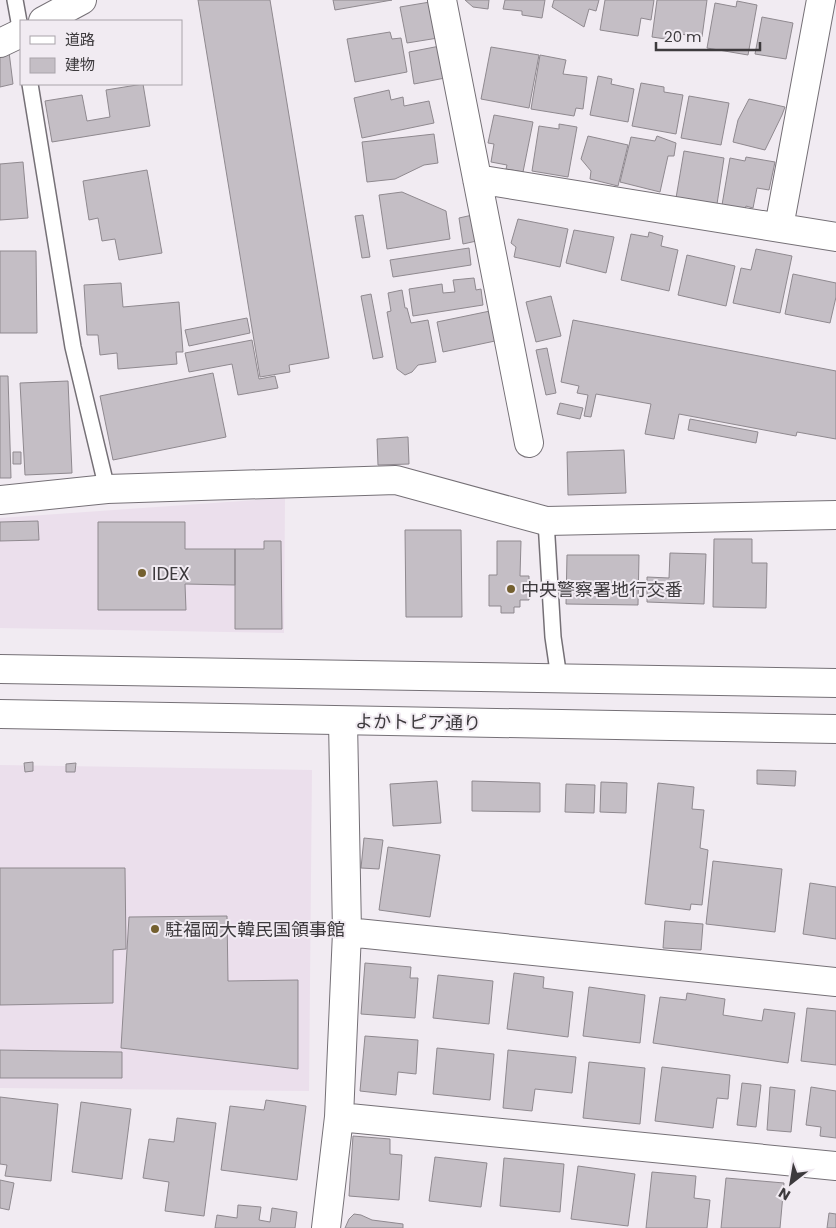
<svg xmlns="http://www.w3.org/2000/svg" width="836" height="1228" font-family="Poppins,'Noto Sans JP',sans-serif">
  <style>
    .built { fill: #ebdfec }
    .building { fill: #c4bec5; stroke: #8f898f }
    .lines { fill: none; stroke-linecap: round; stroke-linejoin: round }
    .service-casing { stroke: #757076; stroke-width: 18 }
    .minor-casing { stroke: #757076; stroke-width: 30 }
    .tertiary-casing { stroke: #757076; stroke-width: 30 }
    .service { stroke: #fff; stroke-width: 15 }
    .minor { stroke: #fff; stroke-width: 28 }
    .tertiary { stroke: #fff; stroke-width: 28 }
    .poi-dot { fill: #74602f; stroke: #f1ebf2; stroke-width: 2 }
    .labels { text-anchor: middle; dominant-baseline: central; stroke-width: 4; stroke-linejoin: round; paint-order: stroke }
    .poi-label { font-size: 18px; fill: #3d3a3d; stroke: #f1ebf2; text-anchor: start }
    .street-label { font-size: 18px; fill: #3d3a3d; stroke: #f1ebf2 }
  </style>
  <rect width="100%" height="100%" fill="#f1ebf2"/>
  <path class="built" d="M285 498 284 633 0 628V518Z
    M0 765 312 770 309 1091 0 1088Z"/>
  <path class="building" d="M198 0H270L329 358 289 365 290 372 260 377Z
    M333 0H392L335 10Z
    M465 0H489L488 9 473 7Z
    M505 0H545L542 18 522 15V11L503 9Z
    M554 0H599L596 11 589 9 584 27 552 7Z
    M605 0H654L651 20 641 18 638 36 600 30Z
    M657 0H707L702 37 680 34 679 41 652 37Z
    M737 1 757 5 748 55 707 48 715 3 736 7Z
    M430 2 438 38 407 43 400 7Z
    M762 17 793 23 786 59 755 54Z
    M390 32 392 39 401 38 407 72 355 82 347 39Z
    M440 46 445 78 414 84 409 52Z
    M491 47 539 55 529 108 481 99Z
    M9 52 13 84 0 87V55Z
    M540 55 566 60 563 74 587 77 583 109 576 108 574 116 531 109Z
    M598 76 612 79 611 84 634 89 628 122 590 115Z
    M641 83 664 87V92L683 95 676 134 632 126Z
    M143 84 150 126 52 142 45 101 82 95 87 121 110 117 106 90Z
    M389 90 391 100 403 97 404 106 429 101 434 123 362 138 354 98Z
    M689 96 729 103 721 145 681 138Z
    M749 99 785 107 782 115 765 150 733 142 738 120Z
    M494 115 533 122 523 172 506 169 507 165 491 162 494 144 488 143Z
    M559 124 577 127 568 177 532 171 539 126 559 129Z
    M434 134 438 163 424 165 395 179 367 182 362 142Z
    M588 136 628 145 618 186 590 179 591 171 581 159Z
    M657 136 676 143 674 156H668L660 192 620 182 631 137 655 141Z
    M684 151 724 158 717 204 676 198Z
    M746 157 775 162 769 190 757 188 753 208 746 206 745 210 722 205 730 158 745 161Z
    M23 162 28 218 0 220V164Z
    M147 170 162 253 119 260 115 239 102 241 98 218 89 220 83 181Z
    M402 192 446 211 450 239 387 249 379 195Z
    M477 214 481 240 463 244 459 218Z
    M363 215 370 257 362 258 355 216Z
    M518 219 568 229 560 267 514 257 516 247 511 243Z
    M574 230 614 237 606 273 566 263Z
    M649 232 663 236 661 246 678 250 669 291 621 280 631 234 648 237Z
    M469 248 471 265 393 277 390 260Z
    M756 249 792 256 780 313 733 303 741 268 751 270Z
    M0 251H36L37 333H0Z
    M687 255 735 266 726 306 678 295Z
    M793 274 836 283V297L830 323 785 314Z
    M474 278 476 290 481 289 483 305 413 316 409 289 442 284 443 293 455 292 453 280Z
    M121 283 123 307 179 302 183 352H176L177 364 118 369 117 353 100 355 98 335H87L84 285Z
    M402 290 405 308H407L411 323 428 320 436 362 418 365 412 372 405 375 397 369 387 312 391 311 388 293Z
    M371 294 383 357 373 359 361 296Z
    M551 296 561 336 536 342 526 302Z
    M490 311 495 341 443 352 437 322Z
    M247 318 250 333 189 346 185 330Z
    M573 320 836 371V439L797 432 796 436 679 414 674 439 645 434 651 404 596 394 591 417 584 416 588 395 577 393 579 386 561 382Z
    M252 340 259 379 275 376 278 388 238 395 232 364 189 372 185 353Z
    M547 348 556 393 546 395 536 350Z
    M213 373 226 437 113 460 100 396Z
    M0 376H8L11 478H0Z
    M68 381 72 473 25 475 20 383Z
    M560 403 583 408 580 419 557 414Z
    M690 419 758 432 756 443 688 430Z
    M408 437 409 464 378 465 377 439Z
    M624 450 626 493 568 495 567 452Z
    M13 452H21V464H13Z
    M38 521 39 540 0 541V522Z
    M98 522H185V549H235V585L185 584 186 610H98Z
    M405 530H461L462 617H406Z
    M714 539H752V563H767L766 608 713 607Z
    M264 541H281L282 629H235V549H264Z
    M497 541H521L520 576H529V600H520V607H514V613H501V606H489V575H497Z
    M670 553 706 554 704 604 647 602V577L669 578Z
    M567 555H639L638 605 566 604Z
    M33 762V771L25 772 24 763Z
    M76 763 75 772H66V764Z
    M757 770 796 771 795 786 757 784Z
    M437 781 441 823 393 826 390 784Z
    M472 781 540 783V812L472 811Z
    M601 782 627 783 626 813 600 812Z
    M658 783 694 787 692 809 704 810 700 848 708 850 702 905 691 904 690 910 645 904Z
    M566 784 595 785 594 813 565 812Z
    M364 838 383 840 379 869 361 868Z
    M388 847 440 855 430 917 379 910Z
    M713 861 782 869 775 932 706 924Z
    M0 868H125L126 949 113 950V1003L0 1005Z
    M810 883 836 887V939L803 934Z
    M227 916 228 981 298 980V1069L121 1048 129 917Z
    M665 921 703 924 701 950 663 948Z
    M365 963 411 967 410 978H418L415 1018 361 1014Z
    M514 973 544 977 543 988 573 992 568 1037 507 1029Z
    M438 975 493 981 489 1024 433 1018Z
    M589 987 645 995 640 1043 583 1036Z
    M687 993 725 999 723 1015 762 1021 764 1009 795 1013 788 1063 653 1043 660 997 686 1000Z
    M807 1008 836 1011V1065L801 1061Z
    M365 1036 418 1040 416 1074 398 1072 396 1095 360 1091Z
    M437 1048 494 1054 490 1100 433 1094Z
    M0 1050 122 1052V1078H0Z
    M508 1050 576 1057 572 1093 535 1089 532 1111 503 1108Z
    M589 1062 645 1068 640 1124 583 1118Z
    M662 1067 730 1075 728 1099 717 1098 713 1128 655 1121Z
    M742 1083 761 1085 756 1127 737 1125Z
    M770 1087 795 1090 791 1132 767 1130Z
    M811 1087 836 1091V1138L820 1136 821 1127 806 1125Z
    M0 1097 58 1104 51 1181 5 1176 7 1165 0 1164Z
    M266 1100 306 1106 297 1180 221 1170 230 1106 264 1110Z
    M81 1102 131 1109 122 1179 72 1172Z
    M177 1118 216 1123 204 1216 165 1211 169 1182 143 1178 149 1139 174 1142Z
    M353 1136 390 1139V1154L402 1155 399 1200 349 1196Z
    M435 1157 487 1163 481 1207 429 1201Z
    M504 1158 564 1164 560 1212 500 1206Z
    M578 1166 635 1174 628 1226 571 1219Z
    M652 1172 696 1176 694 1198 710 1200 707 1228H646Z
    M726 1178 784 1183 780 1228H721Z
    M0 1180 14 1183 9 1210 0 1208Z
    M238 1205 261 1207 259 1220 270 1222 272 1208 297 1212 295 1228H215L217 1215 237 1218Z
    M829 1213 836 1214V1228H827Z
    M354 1214 361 1215 372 1220 403 1224V1228H345L349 1219Z"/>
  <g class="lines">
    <defs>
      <path id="service" d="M15 0 21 33
        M30 84 73 347 107 489
        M546 521 553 637 559 678"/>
      <path id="minor" d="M442 0 529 443
        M43 21 82 0
        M0 43 21 33
        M477 179 836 237
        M779 227 821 0
        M0 500 107 489 396 480 546 521 836 515
        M343 721 347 932 339 1117 836 1166
        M347 932 836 982
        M326 1228 339 1117"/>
      <path id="tertiary" d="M0 669 836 683
        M0 714 836 729"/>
    </defs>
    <use href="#service" class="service-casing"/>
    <use href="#minor" class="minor-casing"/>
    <use href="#tertiary" class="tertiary-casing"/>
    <use href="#service" class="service"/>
    <use href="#minor" class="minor"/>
    <use href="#tertiary" class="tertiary"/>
  </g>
  <g class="poi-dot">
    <circle cx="142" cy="573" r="5"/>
    <circle cx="511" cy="589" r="5"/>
    <circle cx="155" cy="929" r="5"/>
  </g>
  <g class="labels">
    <g class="poi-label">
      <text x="152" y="573">IDEX</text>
      <text x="521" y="589">中央警察署地行交番</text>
      <text x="165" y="929">駐福岡大韓民国領事館</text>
    </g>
    <g class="street-label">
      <text transform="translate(418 722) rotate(1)">よかトピア通り</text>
    </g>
  </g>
  <rect x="20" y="20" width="162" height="65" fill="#f1ebf2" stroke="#a9a4aa"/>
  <rect x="30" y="36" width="25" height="8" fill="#ffffff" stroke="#a9a4aa"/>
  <text x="65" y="45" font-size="15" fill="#3d3a3d">道路</text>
  <rect x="30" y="58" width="25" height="15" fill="#c4bec5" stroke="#a9a4aa"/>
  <text x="65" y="70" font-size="15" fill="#3d3a3d">建物</text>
  <g transform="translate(791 1183) rotate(211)" stroke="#f1ebf2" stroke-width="4" paint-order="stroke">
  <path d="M0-4L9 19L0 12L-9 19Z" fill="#3d3a3d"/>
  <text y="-8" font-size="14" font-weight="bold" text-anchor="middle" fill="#3d3a3d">N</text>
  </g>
  <path d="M656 42v8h104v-8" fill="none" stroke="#3d3a3d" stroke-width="2.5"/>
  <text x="664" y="42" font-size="15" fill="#3d3a3d" stroke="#f1ebf2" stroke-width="4" paint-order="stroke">20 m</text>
</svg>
